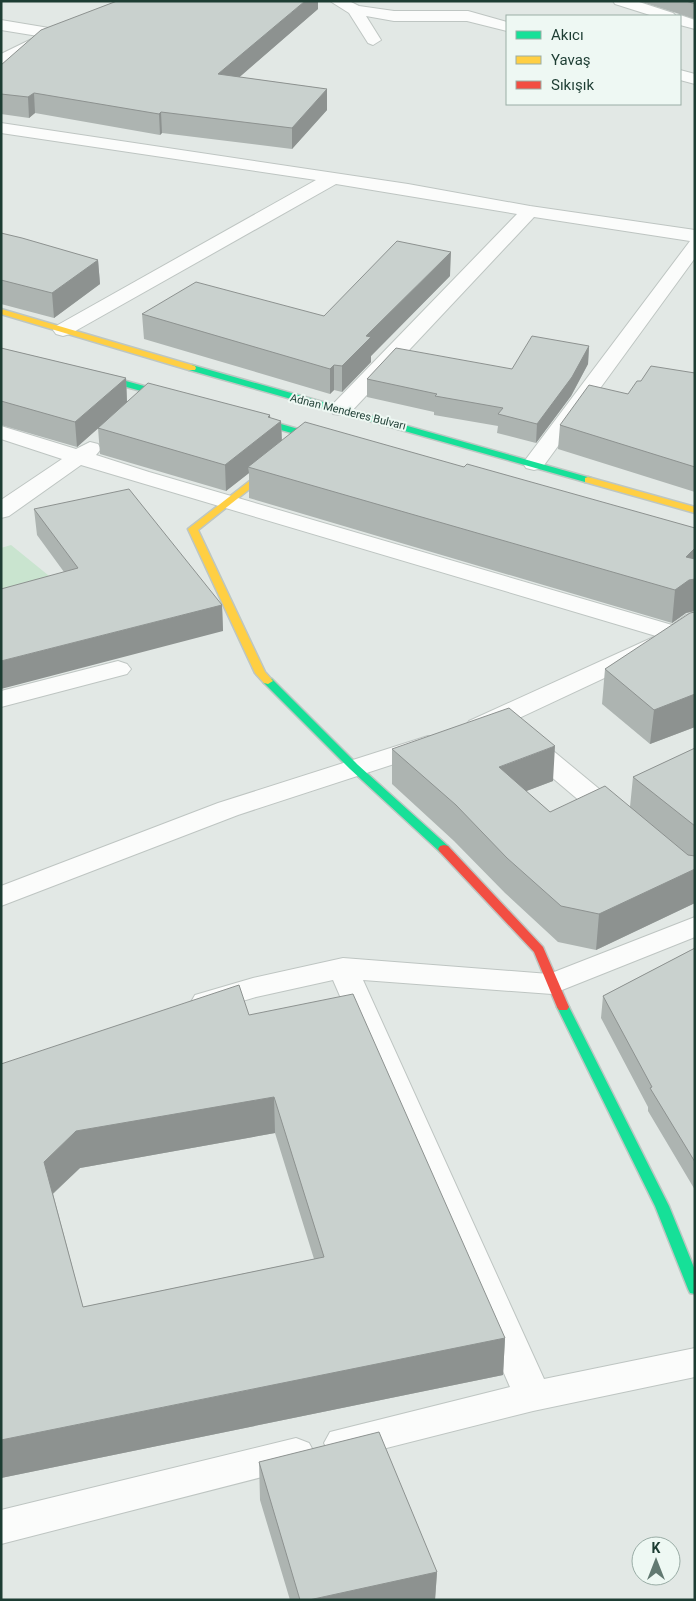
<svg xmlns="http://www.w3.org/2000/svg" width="696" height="1601" font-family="Roboto,sans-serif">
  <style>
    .green { fill: #c9e4cf }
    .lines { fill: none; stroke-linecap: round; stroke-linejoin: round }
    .street-casing { stroke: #bec5c2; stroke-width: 2 }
    .fast-casing { stroke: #bdc6c2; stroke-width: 3 }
    .slow-casing { stroke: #bdc6c2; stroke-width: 3 }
    .jam-casing { stroke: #bdc6c2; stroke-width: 3 }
    .street { fill: #fbfcfb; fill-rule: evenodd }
    .fast { fill: #16e098; fill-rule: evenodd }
    .slow { fill: #ffcf43; fill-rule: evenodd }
    .jam { fill: #f24e42; fill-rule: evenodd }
    .wall { fill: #adb4b1; fill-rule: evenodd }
    .shaded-wall { fill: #8d9290 }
    .building { fill: #c9d1ce; stroke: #8d9290; fill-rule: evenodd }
    .labels { text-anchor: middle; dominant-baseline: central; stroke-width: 4; stroke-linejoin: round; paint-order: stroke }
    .far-street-label { font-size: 11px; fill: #1d3d33; stroke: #eef8f3 }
  </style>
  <rect width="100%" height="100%" fill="#e2e8e5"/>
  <path class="green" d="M11 545 59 584 1 602V548Z"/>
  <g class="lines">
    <defs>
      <path id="street" d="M330 1H349L359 6 394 11H468L507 22V31L467 21H394L366 16 381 40 373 45 368 43 349 13Z
        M613 1H636L673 13 676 16H653L615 4Z
        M680 15 695 20V29L680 25V16H677Z
        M1 20 55 29 63 34 60 37 1 65V54L38 36 1 30Z
        M680 70 695 74V84L680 80Z
        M1 123 408 184 530 206 695 230V258L542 468 534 470 526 468 523 463 690 241 534 217 349 414 341 415 333 414 330 409 333 404 517 214 336 184 70 334 63 336 56 334 53 330 56 326 316 180 1 133Z
        M1 426 76 449 90 442 98 444 101 449 96 455 149 472 672 625 686 615 695 613V644L689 645 679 643 487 733 478 735 469 733 465 727 469 721 656 636 81 465 9 516 1 518V500L62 459 1 439Z
        M118 661 127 664 131 669 127 674 1 707V691Z
        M525 733 534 735 627 812 631 818 627 824 617 826 607 824 516 747 512 741 516 735Z
        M428 736 437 738 441 744 437 750 238 815 1 906V886L218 803Z
        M695 917V937L552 994 363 980 544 1379 695 1348V1377L533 1411 343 1459 330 1454 324 1443 330 1432 510 1387 333 980 256 997 206 1012 195 1009 191 1002 195 995 253 978 343 958 549 974Z
        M296 1438 309 1443 315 1454 309 1465 1 1544V1510Z"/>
      <path id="fast" d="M192 365 591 478 593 480 591 482H585L189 370V366Z
        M89 371 181 396 182 398 178 401 86 376 85 374Z
        M246 414 333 439 334 441 330 444 243 419 242 417Z
        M268 678 272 679 358 765 448 846 450 849 448 852H440L350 769 264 683 263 681 264 679Z
        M563 1003 567 1004 569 1007 669 1206 695 1270V1294L690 1293 688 1289 655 1206 557 1007 559 1004Z"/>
      <path id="slow" d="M1 309 195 366 196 368 195 370H189L1 314Z
        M278 459 281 460V464L198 530 265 672 273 681 268 684 264 683 255 673 188 529Z
        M588 477 695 507V513L585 482V478Z"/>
      <path id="jam" d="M444 845 448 846 543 947 569 1007 567 1010H559L557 1007 534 952 440 852 438 849 440 846Z"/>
    </defs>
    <use href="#street" class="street-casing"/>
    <use href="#fast" class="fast-casing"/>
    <use href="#slow" class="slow-casing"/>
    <use href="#jam" class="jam-casing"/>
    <use href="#street" class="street"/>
    <use href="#fast" class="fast"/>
    <use href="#slow" class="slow"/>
    <use href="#jam" class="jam"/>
  </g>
  <path class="wall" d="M639 1H695V19Z
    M318 9 239 77 327 89V110L292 149 162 133 160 135 35 113 29 118 1 114V65Z
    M1 233 98 260 100 284 54 318 1 304Z
    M450 276 371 356V362L342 392 334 390 330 394 144 339 142 314 324 316Z
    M589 346 588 364 571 396 536 443 497 433 498 426 434 415V412L367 397V379L512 369Z
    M1 348 126 378 127 402 270 418 281 421 282 441 464 467 695 528V611L686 613 672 623 249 498V473L226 491 100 454 98 428 77 447 1 425Z
    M695 373V492L558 449 560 425 628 394 641 381Z
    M34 509 222 605 223 631 64 572 37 535Z
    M695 612V727L650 744 602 704 605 669Z
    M695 746V903L596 950 558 942 505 893 454 841 392 784V749L553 781 526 791 550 812 630 807 633 777 694 749Z
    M695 948V1190L648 1111V1107L601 1018 603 996Z
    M249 1015 505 1338 503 1375 1 1478V1064ZM275 1133 314 1259 83 1307 53 1194 80 1168Z
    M259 1462 437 1572 435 1600H290L260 1500Z"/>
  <path class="shaded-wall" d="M305 1H318V9L219 95 218 74Z
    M327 89V110L292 149V128Z
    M34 93 35 113 29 118 28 97Z
    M161 112 162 133 160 135 159 114Z
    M451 252 450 276 371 356V362L342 392V366L366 336Z
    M98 260 100 284 54 318 52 293Z
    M589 346 588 364 571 396 536 443 537 424Z
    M334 365V390L330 394V369Z
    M126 378 127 403 77 447 75 422Z
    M270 415 271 429 281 421 282 447 248 467 249 473 226 491 225 465Z
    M695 548V611L686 613 672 623 675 590 686 557Z
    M222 605 223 631 1 689V661Z
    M695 694V727L650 744 654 710Z
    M555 746 553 781 497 802 499 767Z
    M695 869V903L596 950 599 914Z
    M274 1097 275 1133 80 1168 48 1198 44 1162 76 1131Z
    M505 1338 503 1375 1 1478V1440Z
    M437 1572 435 1600H309Z"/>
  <path class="building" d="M117 1H305L218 74 327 89 292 128 161 112 159 114 34 93 28 97 1 94V65L41 30Z
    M686 1H695V4Z
    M1 233 22 238 98 260 52 293 1 280Z
    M397 241 451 252 366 336 371 337 342 366 334 365 330 369 142 314 196 282 324 316Z
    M532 336 589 346 572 377 537 424 498 414 503 408 435 396 437 394 367 379 396 348 512 369Z
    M1 348 126 378 75 422 1 401Z
    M651 366 695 373V467L560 425 589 385 628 394 637 381H641Z
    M148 383 270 415 268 417 281 421 225 465 98 428Z
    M305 422 464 467 467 464 695 528V548L686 557 695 559V579L689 580 675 590 248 467Z
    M129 489 222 605 1 661V589L78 568 34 509Z
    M695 612V694L654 710 605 669 690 613Z
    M509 708 555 746 499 767 550 812 605 786 688 855 695 856V869L599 914 561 906 507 858 456 805 392 749Z
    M695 748V826L633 777Z
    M695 948V1162L650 1088 652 1087 603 996Z
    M239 985 249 1015 353 994 505 1338 1 1440V1064ZM274 1097 324 1257 83 1307 44 1162 76 1131Z
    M379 1432 437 1572 309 1600H300L259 1462Z"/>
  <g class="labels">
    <g class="far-street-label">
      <text transform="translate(348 412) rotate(14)">Adnan Menderes Bulvarı</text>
    </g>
  </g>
  <rect width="696" height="1601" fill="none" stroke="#1d3d33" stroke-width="5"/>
  <rect x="506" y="15" width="175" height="90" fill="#eef8f3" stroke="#9aada6"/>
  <rect x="516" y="31" width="25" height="8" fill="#16e098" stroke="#9aada6"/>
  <text x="551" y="40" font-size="15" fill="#1d3d33">Akıcı</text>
  <rect x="516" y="56" width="25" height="8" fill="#ffcf43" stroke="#9aada6"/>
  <text x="551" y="65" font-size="15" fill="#1d3d33">Yavaş</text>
  <rect x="516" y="81" width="25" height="8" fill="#f24e42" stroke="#9aada6"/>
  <text x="551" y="90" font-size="15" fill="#1d3d33">Sıkışık</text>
  <g transform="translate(656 1561)"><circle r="24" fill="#eef8f3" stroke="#9aada6"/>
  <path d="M0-4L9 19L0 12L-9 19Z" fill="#627971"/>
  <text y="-8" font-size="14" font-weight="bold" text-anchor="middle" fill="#1d3d33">K</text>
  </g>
</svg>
